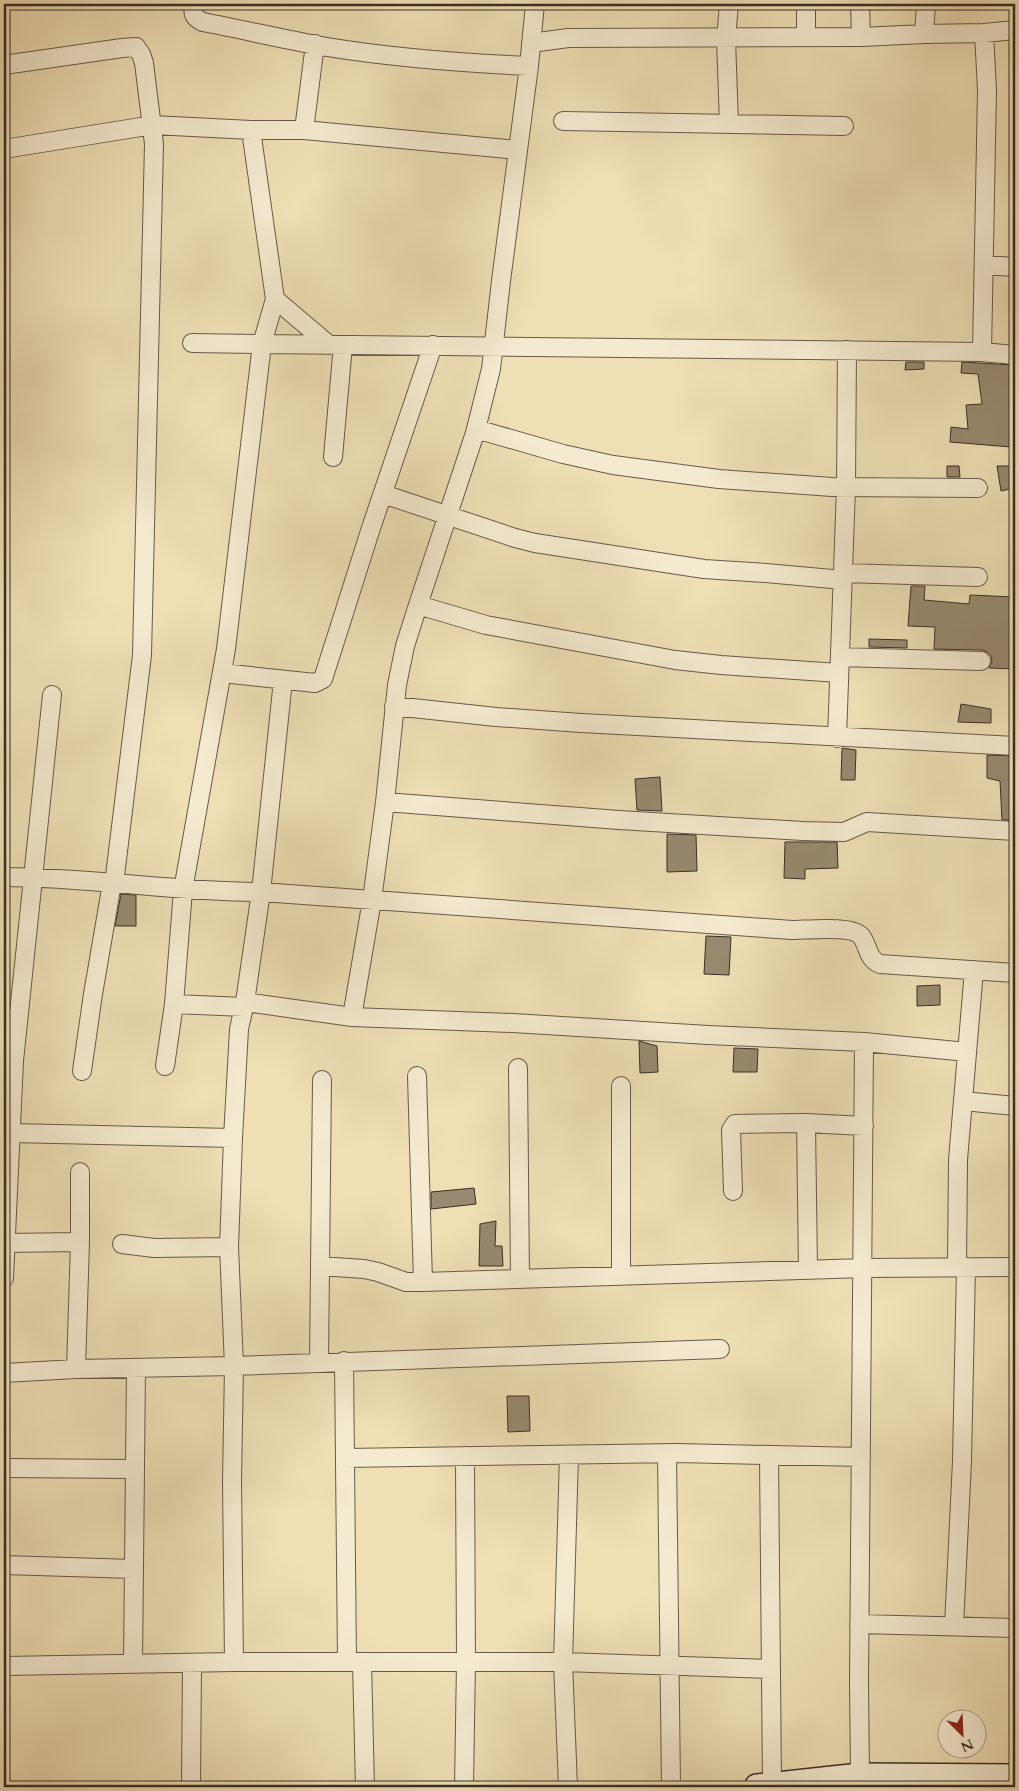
<svg xmlns="http://www.w3.org/2000/svg" width="1019" height="1791" font-family="Cardo,serif">
  <style>
    .building { fill: #978a70; stroke: #392e26 }
    .lines { fill: none; stroke-linecap: round; stroke-linejoin: round }
    .street-casing { stroke: #665a4a; stroke-width: 20 }
    .secondary-casing { stroke: #392e26; stroke-width: 28 }
    .street { stroke: #f4eacf; stroke-width: 18 }
    .secondary { stroke: #f4eacf; stroke-width: 25 }
  </style>
  <rect width="100%" height="100%" fill="#eedfb5"/>
  <filter id="stains"><feTurbulence type="fractalNoise" baseFrequency=".004" numOctaves="4"/><feColorMatrix values="0 0 0 0 .2 0 0 0 0 .09 0 0 0 0 .02 0 0 0 .5 -.17"/></filter>
  <radialGradient id="worn" r=".72"><stop offset=".6" stop-color="#630" stop-opacity="0"/><stop offset="1" stop-color="#630" stop-opacity=".3"/></radialGradient>
  <path class="building" d="M906 362H924V369L905 370Z
    M962 362 1012 365V398H1015V412H1014L1011 447 950 442 951 427 968 429 966 405 982 404 978 374 961 373Z
    M947 466H959L960 477H947Z
    M997 466H1015V488L1001 491Z
    M911 586H925L924 600 969 604 970 595 1015 597V669L989 668 992 662 991 656 987 652 982 650 934 649 935 627 908 626Z
    M869 639 907 640V648L869 647Z
    M961 704 991 709V723L958 722Z
    M842 748 856 750 855 780H841Z
    M987 755 1015 756V820H1002L1000 781 987 778Z
    M660 777 662 811 637 810 635 779Z
    M667 834 696 835 697 871 667 872Z
    M785 842H837L838 868 805 869V879L784 878Z
    M121 894 136 895V926H115Z
    M706 936 731 937 729 975 704 974Z
    M940 985V1005L917 1006V986Z
    M639 1041 657 1046 658 1072 640 1073Z
    M734 1048 758 1049 757 1072H733Z
    M474 1188 476 1204 431 1209V1192Z
    M496 1221 495 1246H502L503 1266H479L480 1224Z
    M507 1396H529L530 1431 508 1432Z"/>
  <g class="lines">
    <defs>
      <path id="street" d="M194 4C192 14 194 18 203 22 245 30 286 40 327 47 395 58 462 63 529 66
        M806 4V37
        M860 4 861 37
        M924 34 984 33 1015 30
        M531 43 568 38 861 37 924 34 926 4
        M4 65 122 48 136 47 141 54 144 63 154 144 142 655 114 884 111 889 93 994 82 1071
        M563 121 844 126
        M729 124 726 39 729 4
        M251 130 275 299 328 344
        M304 130 315 44
        M4 149 153 125 251 130H304L518 150
        M984 265 1015 267
        M192 343 262 344 275 299
        M982 352 987 90 984 33
        M476 429 563 454 613 465 719 479 832 487 978 488
        M333 457 343 345
        M383 494 515 538 535 543 704 569 766 573 843 580
        M843 573 978 577
        M418 605 486 625 675 660 721 665 839 673
        M840 657 981 661
        M222 673 315 683 323 679 371 528 433 345
        M394 706 496 717 581 723 1015 746
        M837 738 846 487 847 350
        M385 802 619 820 803 831 844 832 867 822 1015 831
        M4 877C90 877 175 892 261 892L792 930C806 930 852 925 861 936 869 946 867 959 880 964L1015 973
        M245 1002 352 1017 513 1023 708 1035 864 1042 967 1052
        M174 1004 244 1007
        M352 1017 372 900 385 802 397 685 405 646 418 605 475 433 491 369 501 281 529 66 535 4
        M165 1066 174 1004 183 890 226 649 262 344 982 352 1015 355
        M518 1068 520 1279
        M417 1076 423 1282
        M963 1101 1015 1106
        M806 1123 808 1270
        M11 1133 233 1138
        M733 1191 731 1130 735 1124 806 1123 864 1126
        M5 1243 80 1242
        M122 1244 154 1248 229 1247
        M320 1266 364 1269 378 1272 406 1282H423L864 1268 1015 1267
        M957 1267 958 1160 974 970
        M621 1276V1086
        M4 1278 14 1061 52 695
        M344 1361 347 1662
        M319 1363 322 1080
        M76 1369 80 1242V1172
        M4 1373 76 1369 234 1366 720 1349
        M667 1453 671 1787
        M769 1455 772 1786
        M345 1458 677 1453 861 1457
        M4 1468 134 1469
        M4 1565 134 1569
        M859 1624 1015 1628
        M954 1626 962 1461 966 1267
        M234 1662 232 1481 234 1366 229 1247 233 1138 239 1029 245 1002 261 892 283 680
        M362 1662 365 1787
        M133 1664 136 1368
        M4 1666 234 1662H563L771 1669
        M860 1776 859 1683 864 1042
        M191 1787 192 1663
        M464 1787 466 1662 465 1456
        M568 1787 563 1662 569 1455"/>
      <path id="secondary" d="M757 1787 860 1776 1015 1777"/>
    </defs>
    <use href="#street" class="street-casing"/>
    <use href="#secondary" class="secondary-casing"/>
    <use href="#street" class="street"/>
    <use href="#secondary" class="secondary"/>
  </g>
  <rect width="1019" height="1791" fill="none" stroke="#eedfb5" stroke-width="20"/>
  <rect x="5" y="5" width="1009" height="1781" fill="none" stroke="#392e26" stroke-width="2.5"/>
  <rect x="10" y="10" width="999" height="1771" fill="none" stroke="#392e26"/>
  <g transform="translate(962 1734) rotate(156)"><circle r="24" fill="#f4eacf" stroke="#a99f8b"/>
  <path d="M0-4L9 19L0 12L-9 19Z" fill="#8f2418"/>
  <text y="-8" font-size="14" font-weight="bold" text-anchor="middle" fill="#392e26">N</text>
  </g>
  <rect width="100%" height="100%" filter="url(#stains)"/>
  <rect width="100%" height="100%" fill="url(#worn)"/>
</svg>
